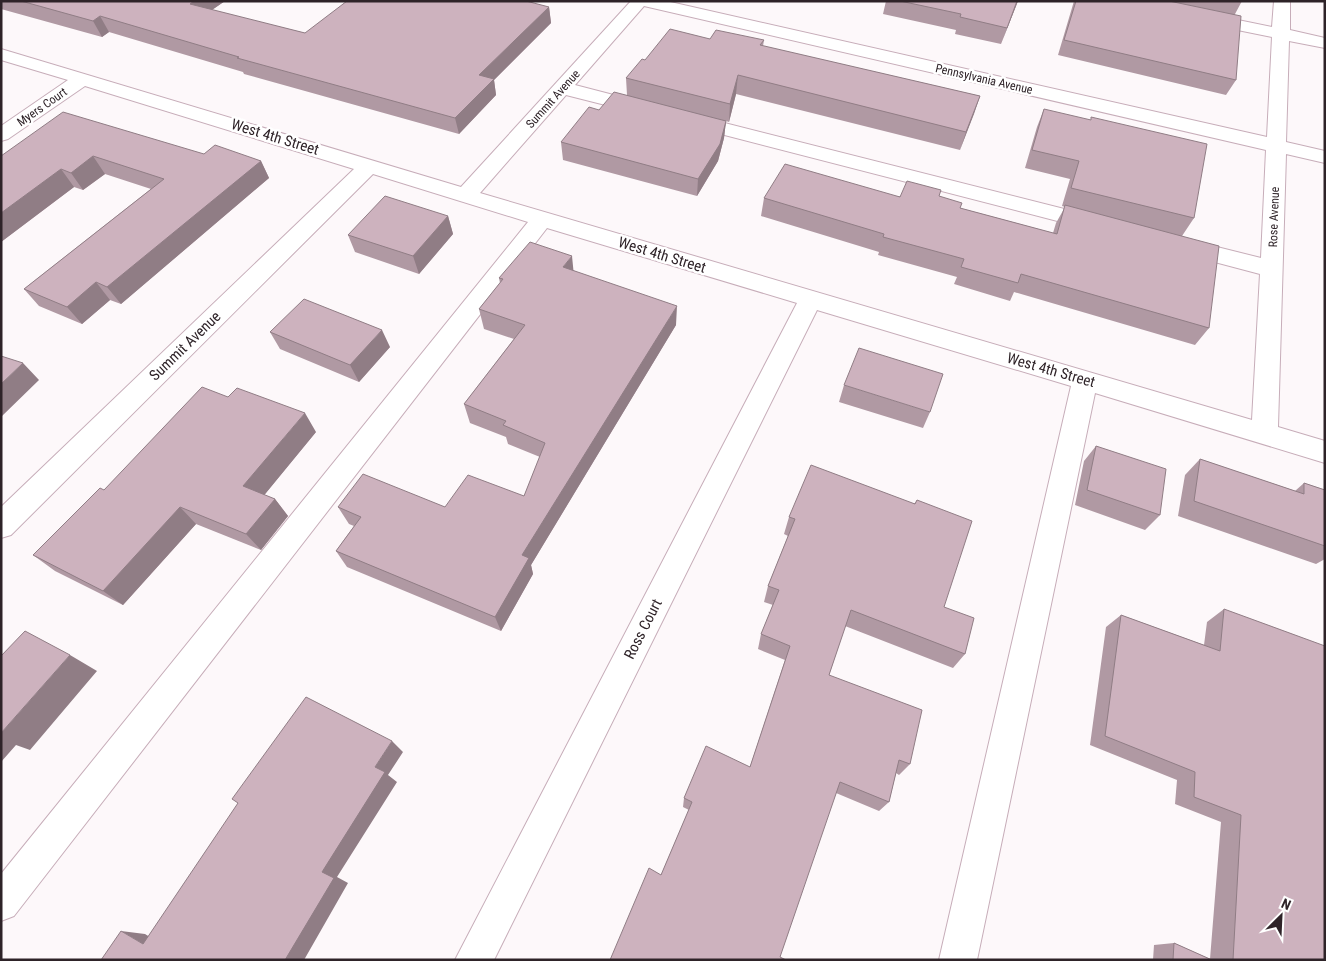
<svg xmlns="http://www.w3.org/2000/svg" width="1326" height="961" font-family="'Roboto Condensed',sans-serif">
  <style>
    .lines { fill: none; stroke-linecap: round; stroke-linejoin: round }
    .minor-casing { stroke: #c7adb9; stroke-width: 2 }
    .minor { fill: #fff; fill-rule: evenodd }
    .wall { fill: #b099a3 }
    .shaded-wall { fill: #907d85 }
    .building { fill: #cdb2be; stroke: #907d85 }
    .labels { text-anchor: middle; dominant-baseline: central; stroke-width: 5; stroke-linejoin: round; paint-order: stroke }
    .far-street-label { font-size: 12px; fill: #2e2328; stroke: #fff }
    .street-label { font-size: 15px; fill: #2e2328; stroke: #fff }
  </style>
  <rect width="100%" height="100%" fill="#fdf8fa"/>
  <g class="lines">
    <defs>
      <path id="minor" d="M631 1H666L1267 137 1272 37 1198 22 1195 18 1198 14 1204 13 1272 27 1274 1H1290V30L1325 38V48L1289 41 1286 142 1325 151V163L1286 154 1278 427 1325 441V463L1095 393 977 960H939L1071 386 817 310 494 960H455L797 303 547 228 14 916 1 921V874L528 222 373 174 11 535 1 538V507L354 169 85 86 8 139 1 141V126L68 80 1 60V49L461 187ZM644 6 1266 150 1261 258 1181 238 1173 241 1170 246 1173 251 1260 274 1252 420 480 193 566 95 645 115 652 113 655 109 652 105 575 85Z
        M689 114 1096 217 1104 219 1107 224 1104 229 1096 231 682 124 679 120 682 116Z"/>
    </defs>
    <use href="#minor" class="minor-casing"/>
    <use href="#minor" class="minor"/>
  </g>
  <path class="wall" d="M1 1H225L212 10 305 33 549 7 551 23 494 80 496 95 459 134 244 74 243 72 109 32 102 37 1 9Z
    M886 1H1018L1001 44 955 34 956 30 883 14Z
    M1074 1H1242L1235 14 1236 80 1226 95 1058 55Z
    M710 39 764 40 763 46 980 96 960 150 736 94 729 122 726 121 724 138 718 161 697 196 563 160 561 142 599 110 627 95 626 78 645 60Z
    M1044 109 1194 218 1182 236 1209 328 1195 345 1014 292 1010 301 954 284 957 277 878 255 879 252 761 216 764 198 939 196 960 208 1053 233 1056 223 1065 207 1062 206 1070 179 1025 168 1037 127Z
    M204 154 261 161 269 178 121 304 110 300 82 324 39 306 24 289 151 189 105 174 83 190 74 187 1 242V156Z
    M448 216 453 234 419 274 355 252 348 235Z
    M573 270 676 325 531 565 533 574 501 631 347 567 336 551 354 526 349 524 338 507H445L524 496 540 457 508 444 506 437 470 423 464 404 514 339 484 329 479 309 500 283 499 278Z
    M270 332 390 347 359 382 280 349Z
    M844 385 930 412 923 428 839 402Z
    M316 432 264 495 275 499 288 516 261 550 196 524 123 605 55 571 33 555 104 490Z
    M1096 446 1160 515 1145 530 1075 505 1084 461Z
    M1200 459 1295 491 1304 483 1325 490V559L1316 564 1178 516 1185 475Z
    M917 500 944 607 965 654 953 668 845 626 829 675 910 764 899 775 896 773 889 802 879 811 836 793 610 960 661 875 689 810 683 807 684 798 750 767 785 660 758 649 761 634 773 605 764 602 768 586 788 536 784 534 789 517 915 503Z
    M1224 609 1325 960H1153L1154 945 1174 943 1210 959 1221 822 1175 804 1177 780 1090 745 1106 627 1121 615 1204 645 1207 622Z"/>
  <path class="shaded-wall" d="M194 1H225L197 20 190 4Z
    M1017 1H1018L1001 44 1007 28Z
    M549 7 551 23 494 80 496 95 459 134 455 118 479 75Z
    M100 16 109 32 102 37 93 21Z
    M738 75 736 94 729 122 730 104Z
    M980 96 974 114 960 150 966 132Z
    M726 121 724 138 718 161 697 196 698 179Z
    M93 156 105 174 83 190 71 173Z
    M261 161 269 178 121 304 107 287Z
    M61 169 74 187 1 242V213Z
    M448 216 453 234 419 274 413 256Z
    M572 256 574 276 563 267Z
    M96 282 110 300 82 324 67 307Z
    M677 306 676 325 531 565 533 574 501 631 495 617 522 555Z
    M382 330 390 347 359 382 350 365Z
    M23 363 39 380 1 417V384Z
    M305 413 316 432 257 504 243 486Z
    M275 499 288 516 261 550 246 534Z
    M180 507 196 524 123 605 103 591Z
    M70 655 97 671 30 750 16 745 1 762V733Z
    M392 741 403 752 388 775 397 782 337 877 348 883 304 960H285L322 872 375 767Z
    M121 931 145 934 166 947 143 944Z"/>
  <path class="building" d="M21 1H194L190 4 305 33 347 1H526L549 7 479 75 494 79 455 118 237 58 239 57 100 16 93 21Z
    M900 1H1017L1007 28 960 17 961 14Z
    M1076 1H1169L1241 16 1236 80 1064 40Z
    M670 29 710 39 716 30 764 40 760 45 980 96 966 132 738 75 730 104 626 78 642 59 645 60Z
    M614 92 726 121 720 144 698 179 561 142 589 107 599 110Z
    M1044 109 1091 120V117L1207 144 1194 218 1071 188 1079 161 1032 150Z
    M63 112 204 154 215 145 261 161 107 287 96 282 67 307 24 289 164 179 93 156 71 173 61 169 1 213V156Z
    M785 164 900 197 907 181 941 190 939 196 962 203 960 208 1057 234 1065 205 1219 246 1209 328 1021 274 1018 283 961 267 964 259 883 237 884 234 764 198Z
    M385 196 448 216 413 256 348 235Z
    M530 242 572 256 563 267 677 306 522 555 529 558 495 617 336 551 361 517 338 507 363 474 445 507 468 475 524 496 545 443 503 425 506 421 464 404 525 325 479 309 503 279 499 278Z
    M304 299 382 330 350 365 270 332Z
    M859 348 943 374 930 412 844 385Z
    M1 356 23 363 1 384Z
    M202 387 228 397 237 388 305 413 243 486 275 499 246 534 180 507 103 591 33 555 100 488 104 490Z
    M1096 446 1166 469 1160 515 1087 490Z
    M1200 459 1304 494V483L1325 490V546L1194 501Z
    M811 465 915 504 917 500 972 521 944 607 974 618 965 654 851 610 829 675 922 710 910 764 899 760 889 802 840 782 780 957 786 960H610L649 868 661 875 692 802 684 798 706 746 750 767 790 646 761 634 779 590 768 586 795 519 789 517Z
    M1224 609 1325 646V960H1233L1241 815 1194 797 1195 772 1105 736 1121 615 1220 651Z
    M25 631 70 655 1 733V656Z
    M306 697 392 741 375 767 385 772 322 872 334 878 285 960H101L121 931 143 944 238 803 232 799Z
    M1174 943 1212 960H1173Z"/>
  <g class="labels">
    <g class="far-street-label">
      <text transform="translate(984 79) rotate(13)">Pennsylvania Avenue</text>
      <text transform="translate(553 99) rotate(-48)">Summit Avenue</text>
      <text transform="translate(42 107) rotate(-35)">Myers Court</text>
      <text transform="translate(1274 217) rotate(-88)">Rose Avenue</text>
    </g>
    <g class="street-label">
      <text transform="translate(275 137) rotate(17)">West 4th Street</text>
      <text transform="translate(662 255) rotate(17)">West 4th Street</text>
      <text transform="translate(185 346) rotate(-44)">Summit Avenue</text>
      <text transform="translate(1051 370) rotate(16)">West 4th Street</text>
      <text transform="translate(643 629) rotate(-63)">Ross Court</text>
    </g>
  </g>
  <rect width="1326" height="961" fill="none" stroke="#2e2328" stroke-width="5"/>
  <g transform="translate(1281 916) rotate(24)" stroke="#ffffff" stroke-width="4" paint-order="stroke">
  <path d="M0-4L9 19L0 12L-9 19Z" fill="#2e2328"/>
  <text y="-8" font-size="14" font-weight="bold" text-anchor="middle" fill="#2e2328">N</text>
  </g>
</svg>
